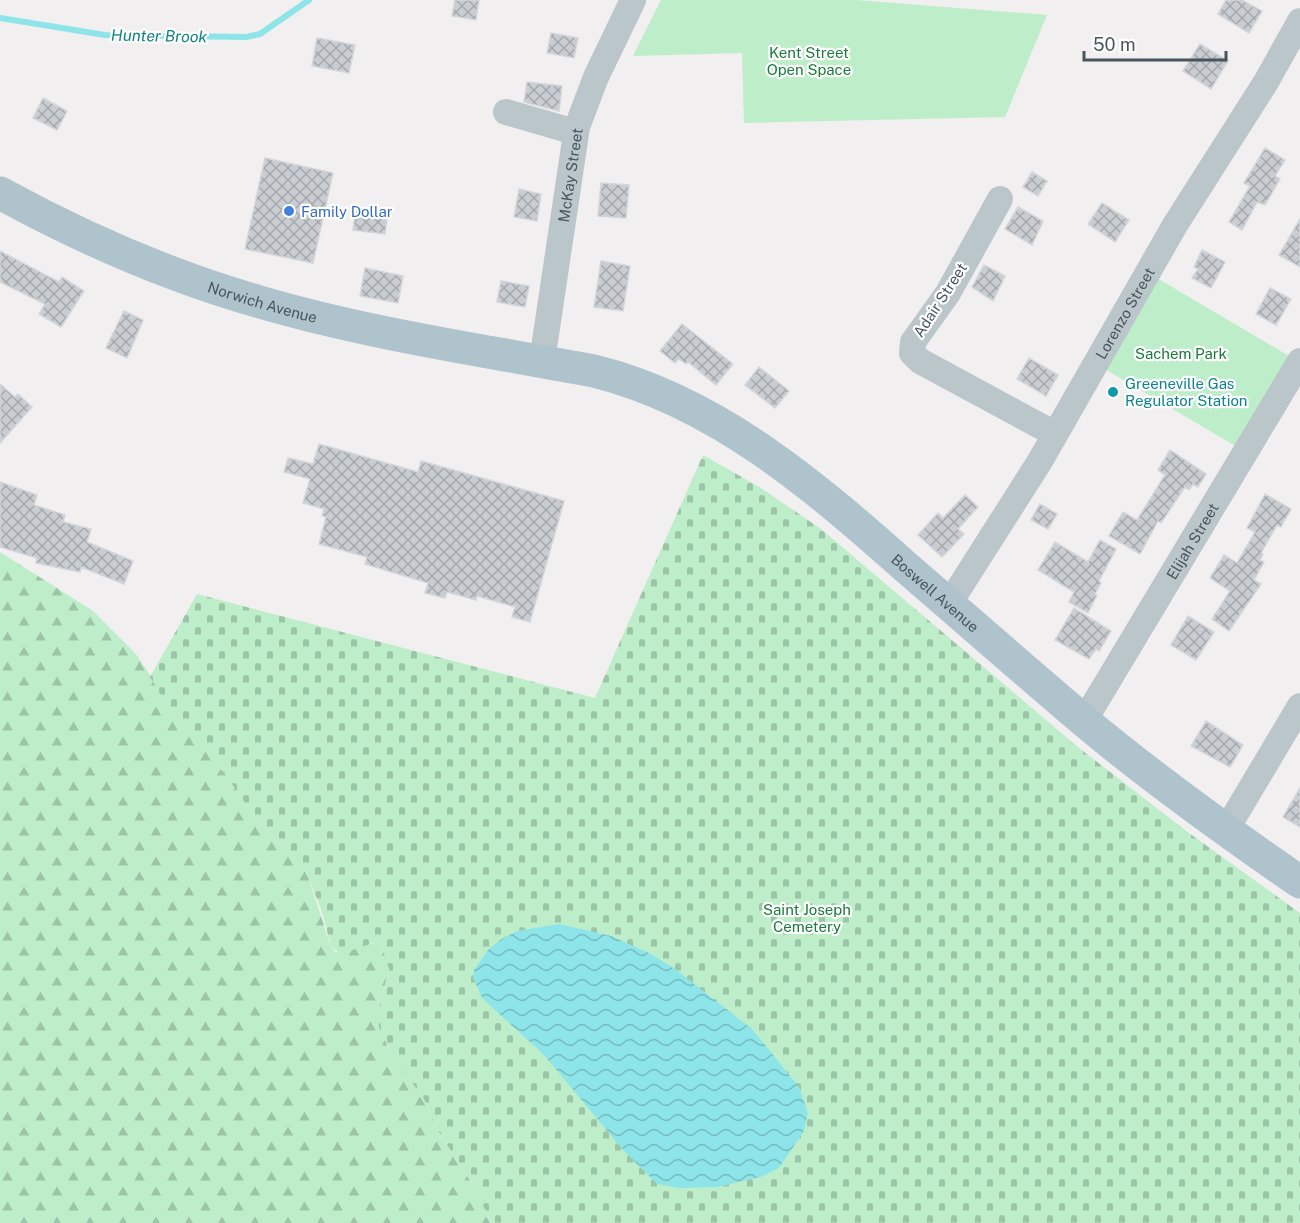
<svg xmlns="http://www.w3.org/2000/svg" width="1300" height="1223" font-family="'Public Sans',sans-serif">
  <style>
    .forest { fill: url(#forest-firs) }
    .cemetery { fill: url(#cemetery-stones) }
    .park { fill: #beeec9 }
    .water { fill: url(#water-waves) }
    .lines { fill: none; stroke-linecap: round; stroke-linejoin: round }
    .stream { stroke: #8de5e9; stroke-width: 6 }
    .building { fill: url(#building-cross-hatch); stroke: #d3d6da; stroke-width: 1.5 }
    .minor { stroke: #bbc6cb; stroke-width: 26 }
    .major { stroke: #afc3cd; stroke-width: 33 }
    .shop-dot { fill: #3f7fe0; stroke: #fff; stroke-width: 2 }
    .culture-dot { fill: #0f9aa8; stroke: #fff; stroke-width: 2 }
    .labels { text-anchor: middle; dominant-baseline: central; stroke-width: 4.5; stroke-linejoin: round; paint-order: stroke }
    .park-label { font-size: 15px; fill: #1a7b3a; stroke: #fff }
    .street-label { font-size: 15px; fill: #47555c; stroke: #fff }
    .shop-label { font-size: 15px; fill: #366cbe; stroke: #fff; text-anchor: start }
    .culture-label { font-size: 15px; fill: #0d838f; stroke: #fff; text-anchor: start }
    .water-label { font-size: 16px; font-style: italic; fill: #118287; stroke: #fff }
  </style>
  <defs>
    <pattern id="forest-firs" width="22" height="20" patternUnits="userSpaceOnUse" patternTransform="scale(1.5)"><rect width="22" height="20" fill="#beeec9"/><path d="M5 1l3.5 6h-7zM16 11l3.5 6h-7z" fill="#9cc4a6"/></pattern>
    <pattern id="cemetery-stones" width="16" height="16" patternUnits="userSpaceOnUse" patternTransform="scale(1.5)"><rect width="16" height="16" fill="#beeec9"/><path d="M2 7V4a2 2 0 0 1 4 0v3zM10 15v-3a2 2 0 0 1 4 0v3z" fill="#9cc4a6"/></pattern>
    <pattern id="water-waves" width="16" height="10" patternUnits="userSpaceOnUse" patternTransform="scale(1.5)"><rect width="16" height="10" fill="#8de5e9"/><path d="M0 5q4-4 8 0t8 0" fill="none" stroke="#75bcc0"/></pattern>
    <pattern id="building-cross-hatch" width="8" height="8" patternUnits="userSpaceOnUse" patternTransform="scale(1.5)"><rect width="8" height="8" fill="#c9cdd1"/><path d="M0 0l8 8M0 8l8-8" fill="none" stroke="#a5a9ad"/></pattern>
  </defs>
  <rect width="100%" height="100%" fill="#f1efef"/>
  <path class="forest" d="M0 552 93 611 136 654 181 722 225 774 254 816 307 873 331 947 335 952C351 952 364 940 379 945L386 956 389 969 377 1018 387 1045 423 1097 437 1129 471 1182 492 1223H0Z"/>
  <path class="cemetery" d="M703 455 761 488 821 529 1079 748 1189 833 1300 913V1223H492L471 1182 437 1129 423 1097 397 1063 380 1030 377 1018 389 969 383 950 373 943 341 954 331 947 323 915 307 873 254 816 225 774 171 712 150 677 197 594 595 698Z"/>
  <path class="park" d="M661 0H856L1047 15 1005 117 744 123 742 53 633 56Z
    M1157 278 1289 356 1237 447 1103 368Z"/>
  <path class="water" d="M559 924 611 936 649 953 675 969 752 1029 799 1087 808 1113 804 1131 779 1168 761 1177 717 1187 679 1188 657 1184 624 1151 544 1055 482 998 473 977 474 970 488 950 500 940 517 931Z"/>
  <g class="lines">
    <path class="stream" d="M0 18 105 35 246 37 260 34 309 0"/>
  </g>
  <path class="building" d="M455 0H479L476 20 452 16Z
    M1226 0H1242L1262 11 1249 33 1218 14Z
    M551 33 578 38 574 58 547 53Z
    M317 38 355 45 349 73 312 66Z
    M1200 44 1228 61 1211 89 1183 71Z
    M527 82 562 86 559 111 524 102Z
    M43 98 67 111 57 130 33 118Z
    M1265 148 1285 160 1275 176 1280 179 1265 205 1257 202 1242 230 1229 222 1250 186 1244 183Z
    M265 158 333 173 313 263 245 249Z
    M1032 172 1047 181 1038 196 1023 187Z
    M601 183 629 185 626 218 598 216Z
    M519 189 541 194 537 221 514 217Z
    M1102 203 1129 220 1115 242 1088 224Z
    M356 207 388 211 385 234 353 230Z
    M1018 207 1043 221 1032 245 1005 229Z
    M1300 219V267L1279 255Z
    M1202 250 1225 262 1211 288 1192 278 1198 269 1194 267Z
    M0 251 59 282 62 277 84 291 61 327 39 314 45 304 0 282Z
    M601 261 630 266 623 311 594 307Z
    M984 265 1005 276 993 301 972 287Z
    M365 268 403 276 398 303 360 296Z
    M501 281 529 286 525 307 497 302Z
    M1270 288 1291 299 1276 325 1256 314Z
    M124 311 143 320 127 358 106 348Z
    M682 324 733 364 716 385 688 362 686 364 679 359 675 363 660 351Z
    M1029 358 1058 375 1046 396 1017 379Z
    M759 367 789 391 775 408 745 385Z
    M0 384 15 397 18 394 32 407 0 443Z
    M319 444 418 472 421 461 564 501 530 622 512 617 515 607 477 596 476 600 447 592 445 598 425 593 428 583 365 564 367 557 319 544 326 517 322 516 324 509 303 503 310 479 284 472 288 458 313 464Z
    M1170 450 1206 474 1198 487 1193 484 1189 490 1185 487 1161 523 1158 521 1140 554 1109 536 1123 512 1137 520 1165 475 1158 470Z
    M0 482 37 495 34 505 65 515 63 522 91 529 87 542 133 561 124 584 81 567 80 572 36 563 37 558 0 547Z
    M1265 494 1291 509 1281 527 1277 525 1261 553 1263 554 1260 560 1264 562 1254 580 1261 584 1229 631 1212 619 1230 591 1210 578 1224 555 1237 563 1255 532 1247 528Z
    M965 495 978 507 958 529 964 534 942 557 918 535 938 513 943 518Z
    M1040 504 1057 514 1048 529 1031 520Z
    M1100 540 1116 549 1099 581 1101 583 1095 594 1097 595 1088 613 1069 602 1074 592 1038 570 1055 542 1088 562Z
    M1074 608 1111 631 1099 651 1096 649 1089 659 1055 640Z
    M1188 616 1214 632 1196 660 1171 645Z
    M1206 721 1243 745 1230 767 1191 746Z
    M1300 788V827L1283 817Z"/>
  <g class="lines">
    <g class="minor">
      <path d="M506 112 575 132"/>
      <path d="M1000 199 948 293 913 342 912 353 920 361 1055 434"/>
      <path id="s1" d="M542 361 577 127 596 77 633 0"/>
      <path id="s2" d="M949 604 1040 461 1175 225 1266 82 1300 21"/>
      <path id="s3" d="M1084 721 1300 361"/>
      <path d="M1226 830 1300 706"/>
    </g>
    <path class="major" id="s4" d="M0 193C82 238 169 276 260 302 369 334 482 350 594 371 716 401 816 487 908 569 966 619 1024 670 1083 720 1152 778 1226 831 1300 882"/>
  </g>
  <circle class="shop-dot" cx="289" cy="211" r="6"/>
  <circle class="culture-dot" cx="1113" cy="392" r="6"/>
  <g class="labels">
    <g class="park-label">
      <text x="809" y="52">Kent Street<tspan x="809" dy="17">Open Space</tspan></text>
      <text x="1181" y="353">Sachem Park</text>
      <text x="807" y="909">Saint Joseph<tspan x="807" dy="17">Cemetery</tspan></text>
    </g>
    <g class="street-label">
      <text stroke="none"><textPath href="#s1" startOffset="188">McKay Street</textPath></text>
      <text transform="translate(940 300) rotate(-57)">Adair Street</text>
      <text stroke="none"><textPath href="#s4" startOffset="285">Norwich Avenue</textPath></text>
      <text stroke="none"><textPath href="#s2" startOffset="340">Lorenzo Street</textPath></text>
      <text stroke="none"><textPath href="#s3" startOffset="210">Elijah Street</textPath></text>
      <text stroke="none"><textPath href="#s4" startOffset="1035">Boswell Avenue</textPath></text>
    </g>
    <g class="shop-label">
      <text x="301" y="211">Family Dollar</text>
    </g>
    <g class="culture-label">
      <text x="1125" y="383">Greeneville Gas<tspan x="1125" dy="17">Regulator Station</tspan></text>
    </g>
    <g class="water-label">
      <text transform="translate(159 36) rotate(1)">Hunter Brook</text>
    </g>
  </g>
  <path d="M1084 51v9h142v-9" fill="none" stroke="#47555c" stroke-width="3"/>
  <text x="1093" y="51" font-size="18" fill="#47555c" stroke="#ffffff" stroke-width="4.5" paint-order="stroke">50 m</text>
</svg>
